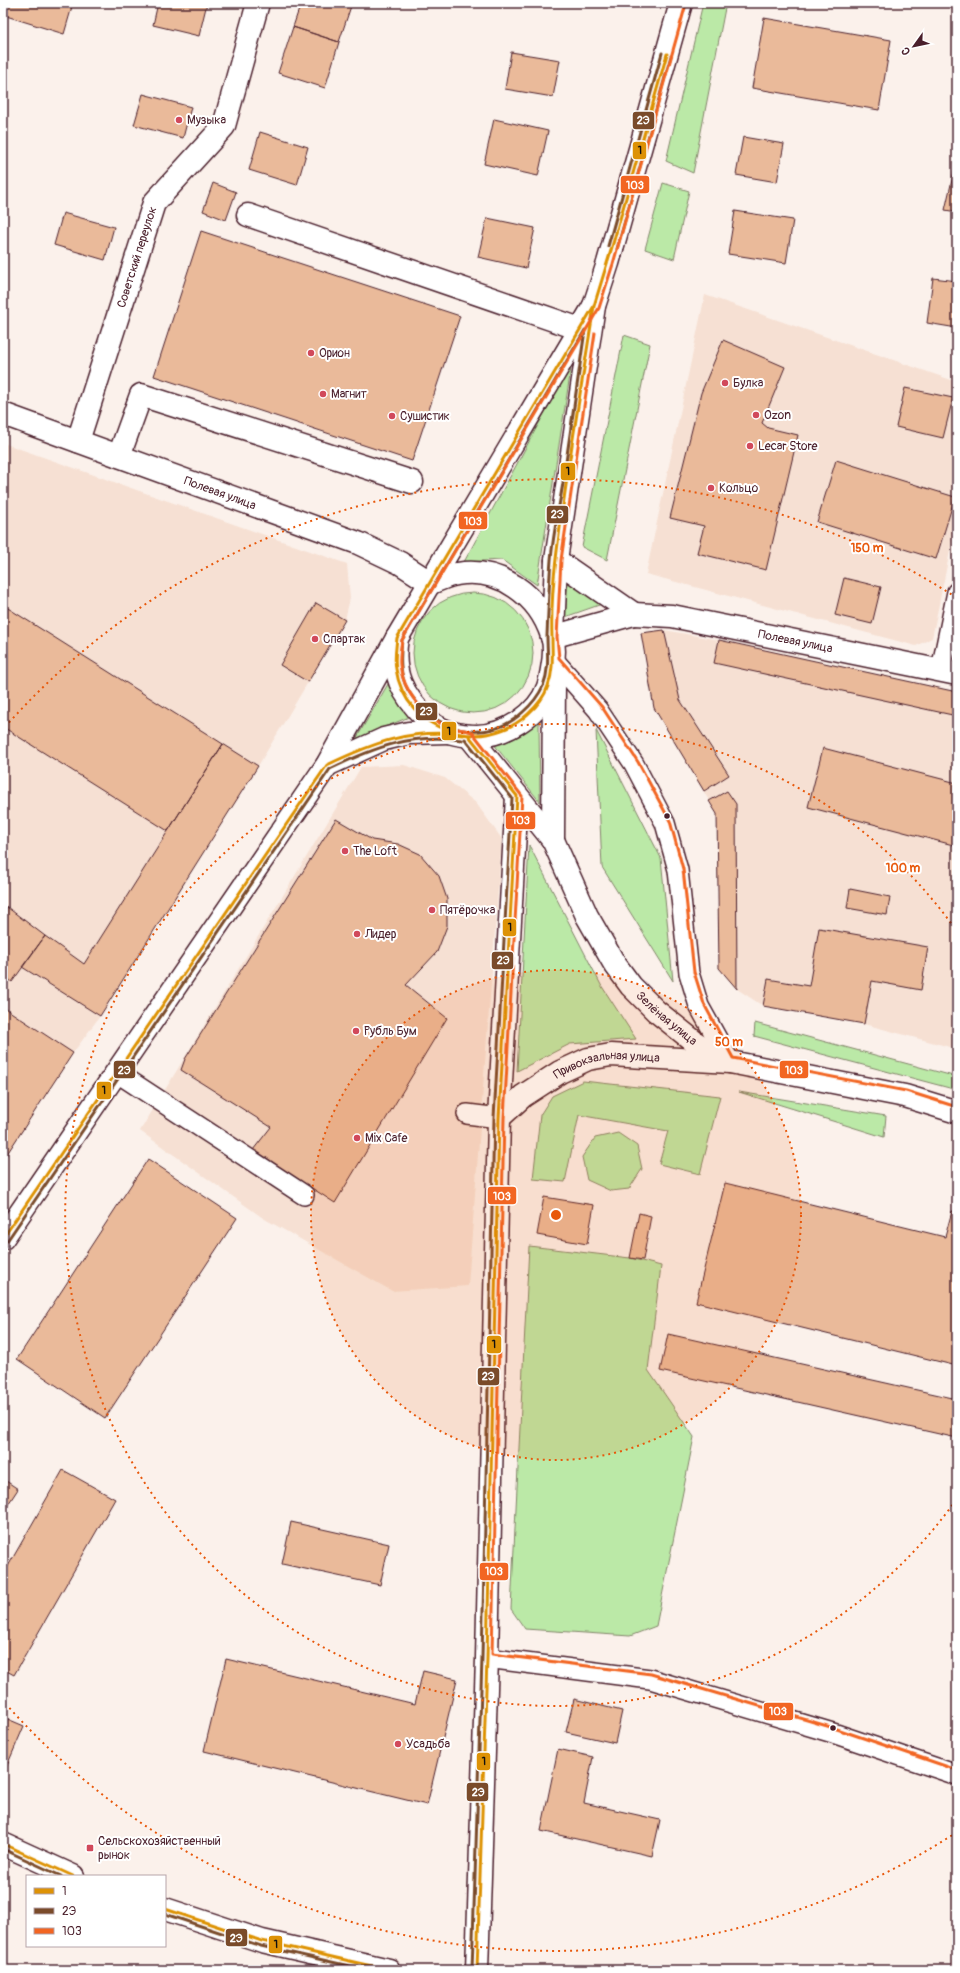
<svg xmlns="http://www.w3.org/2000/svg" width="960" height="1973" font-family="Pangolin,sans-serif">
  <style>
    .built { fill: #f6e0d3 }
    .green { fill: #bbe9a7; stroke: #828469 }
    .building { fill: #eaba9a; stroke: #4a1f2b }
    .lines { fill: none; stroke-linecap: round; stroke-linejoin: round }
    .service-casing { stroke: #4a1f2b; stroke-width: 22 }
    .minor-casing { stroke: #4a1f2b; stroke-width: 25 }
    .tertiary-casing { stroke: #4a1f2b; stroke-width: 25 }
    .secondary-casing { stroke: #4a1f2b; stroke-width: 25 }
    .service { stroke: #fff; stroke-width: 19 }
    .minor { stroke: #fff; stroke-width: 22 }
    .tertiary { stroke: #fff; stroke-width: 22 }
    .secondary { stroke: #fff; stroke-width: 22 }
    .bus-1-casing { stroke: #fff; stroke-width: 6 }
    .bus-2-casing { stroke: #fff; stroke-width: 6 }
    .bus-3-casing { stroke: #fff; stroke-width: 6 }
    .bus-1 { stroke: #dd9206; stroke-width: 3 }
    .bus-2 { stroke: #7a4b2a; stroke-width: 3 }
    .bus-3 { stroke: #f26522; stroke-width: 3 }
    .ring { fill: none; stroke: #e8590c; stroke-width: 2; stroke-dasharray: 2 4 }
    .poi-dot { fill: #d1495b; stroke: #fff; stroke-width: 1.5 }
    .bus-dot { fill: #4a1f2b; stroke: #fff; stroke-width: 1.5 }
    .labels { text-anchor: middle; dominant-baseline: central; stroke-width: 4; stroke-linejoin: round; paint-order: stroke }
    .poi-label { font-size: 12px; fill: #4a1f2b; stroke: #fff; text-anchor: start }
    .street-label { font-size: 12px; fill: #4a1f2b; stroke: #fff }
    .centre { fill: #e8590c; stroke: #fff; stroke-width: 2 }
    .ring-label { font-size: 12px; text-anchor: middle; font-weight: bold; fill: #e8590c; stroke: #fff; stroke-width: 4; stroke-linejoin: round; paint-order: stroke }
    .line-badge { stroke: #fff; stroke-width: 1.5 }
    .badge-label { font-size: 11px; text-anchor: middle; font-weight: bold; fill: #fff }
    .pale-badge-label { font-size: 11px; text-anchor: middle; font-weight: bold; fill: #111 }
  </style>
  <rect width="100%" height="100%" fill="#fbf1eb"/>
  <filter id="ink" filterUnits="userSpaceOnUse"><feTurbulence type="fractalNoise" baseFrequency=".025" numOctaves="2"/><feDisplacementMap in="SourceGraphic" scale="8" xChannelSelector="R" yChannelSelector="G"/><feConvolveMatrix kernelMatrix="1 2 1 2 8 2 1 2 1" color-interpolation-filters="sRGB"/></filter>
  <g filter="url(#ink)">
    <path class="built" d="M705 295 957 382V517L932 638 916 646 646 574Z
      M3 443 347 564 350 598 345 620 258 766 100 1016 73 1053 3 1160Z
      M664 630 719 640 957 692V1049L864 1024 763 1006 737 989 719 968 717 814 654 708 641 633Z
      M404 765 445 778 476 803 502 839 468 1286 392 1291 263 1218 140 1131 361 767Z"/>
    <path class="green" d="M703 3H726L693 173 666 161Z
      M663 183 689 191 674 259 645 249Z
      M624 335 650 344 607 560 582 547Z
      M572 362 537 585 502 560 464 562Z
      M568 581 602 604 565 617Z
      M413 653a60 60 0 1 1 120 0a60 60 0 1 1-120 0Z
      M388 684 409 717 356 739Z
      M539 721 540 802 493 743 518 736Z
      M596 730 661 858 673 981 602 867Z
      M529 845 601 985 636 1039 570 1044 517 1071Z
      M755 1023 957 1077V1090L754 1036Z
      M583 1081 720 1096 700 1174 659 1164 668 1131 579 1115 565 1182 533 1179 540 1115 552 1096Z
      M739 1092 886 1116 884 1137Z
      M618 1133 637 1146 642 1169 629 1189 611 1191 587 1180 582 1157 595 1138Z
      M529 1246 630 1258 661 1266 648 1370 694 1437 656 1626 630 1636 525 1629 511 1609Z"/>
    <path class="building" d="M3 3H73L64 34 3 15Z
      M158 3H207L199 36 153 25Z
      M301 3H352L339 42 293 27Z
      M764 18 891 40 879 110 752 88Z
      M293 27 339 42 325 88 278 73Z
      M511 52 560 60 553 97 505 89Z
      M143 94 191 107 183 138 134 125Z
      M494 119 548 131 538 176 484 164Z
      M260 132 308 147 297 185 249 170Z
      M743 137 784 144 777 182 736 175Z
      M955 167 957 168V212L945 210Z
      M213 183 236 192 226 220 203 211Z
      M735 211 793 220 786 263 728 254Z
      M63 213 114 227 105 260 54 245Z
      M487 218 535 228 526 268 478 257Z
      M201 231 460 316 412 461 154 376Z
      M933 278 957 281V328L927 323Z
      M723 340 785 367 762 423 768 428 798 435 766 570 697 553 704 526 670 518 701 393Z
      M905 388 953 398 943 438 896 427Z
      M836 460 955 497 936 559 817 522Z
      M844 578 881 587 872 624 835 615Z
      M316 603 345 620 308 682 280 665Z
      M3 605 223 744 168 831 3 727Z
      M664 630 680 700 729 775 704 791 654 708 641 633Z
      M719 640 957 692V716L714 663Z
      M223 744 258 766 100 1016 22 967 45 936 84 964Z
      M823 748 957 783V846L808 807Z
      M727 791 736 804 737 989 719 968 717 814 709 801Z
      M336 819 372 840 398 844 420 854 439 876 447 899V926L437 952 406 985 447 1018 335 1203 253 1150 271 1127 181 1070 185 1059Z
      M850 889 890 897 887 915 847 908Z
      M3 904 45 936 12 982 3 975Z
      M819 928 928 947 921 990 872 981 864 1024 763 1006 768 979 809 986Z
      M3 1007 73 1053 3 1160Z
      M148 1159 237 1218 105 1418 17 1359Z
      M725 1183 945 1237 952 1211 957 1212V1366L696 1302Z
      M544 1197 594 1205 587 1244 537 1235Z
      M639 1213 651 1216 643 1260 630 1258Z
      M668 1334 957 1399V1438L660 1371Z
      M63 1470 115 1499 14 1675 3 1669V1575Z
      M3 1479 18 1489 3 1512Z
      M291 1522 389 1544 380 1585 282 1564Z
      M226 1659 415 1704 423 1671 457 1679 427 1805 204 1751Z
      M574 1699 622 1711 615 1743 566 1732Z
      M3 1717 24 1726 3 1775Z
      M558 1749 593 1757 584 1803 660 1820 652 1856 541 1831Z"/>
    <g class="lines">
      <defs>
        <path id="service" d="M554 660 598 710 634 764 665 823 678 870 689 973 699 1006 730 1062
          M941 670 957 592
          M116 1072 304 1195
          M467 1114 499 1118
          M487 1658 650 1679 833 1733 957 1775"/>
        <g id="minor">
          <path d="M248 215 580 329"/>
          <path id="s1" d="M3 414 358 543 400 563 431 583"/>
          <path id="s2" d="M78 441 154 203 224 126 258 3"/>
          <path d="M119 456 141 395 412 482"/>
          <path id="s3" d="M634 614 672 616 957 674"/>
          <path d="M552 637 634 614 556 560"/>
          <path d="M3 1844 73 1876"/>
          <path d="M165 1909 262 1941 389 1970"/>
        </g>
        <g id="tertiary">
          <path d="M327 765 384 739 409 733 448 732"/>
          <path id="s4" d="M499 1118 523 1096 560 1072 588 1059 611 1055 730 1062"/>
          <path d="M3 1238 327 765 397 638"/>
          <path d="M477 1970 487 1658 499 1118 517 796"/>
        </g>
        <g id="secondary">
          <path d="M431 583C439 580 448 575 457 574 500 567 539 595 552 636 555 646 554 659 552 669 551 675 550 681 548 687 538 715 506 735 477 736 460 736 439 732 427 719 402 695 391 673 397 638L594 306"/>
          <path d="M553 634 556 560 594 306 608 263 681 3"/>
          <path id="s5" d="M469 736 553 840 587 916 614 963 631 986 656 1011 696 1043 730 1062 905 1096 957 1112"/>
          <path d="M553 840 554 679"/>
        </g>
      </defs>
      <use href="#service" class="service-casing"/>
      <use href="#minor" class="minor-casing"/>
      <use href="#tertiary" class="tertiary-casing"/>
      <use href="#secondary" class="secondary-casing"/>
      <use href="#service" class="service"/>
      <use href="#minor" class="minor"/>
      <use href="#tertiary" class="tertiary"/>
      <use href="#secondary" class="secondary"/>
      <defs>
        <path id="bus-1" d="M612 247 667 54
          M612 247 667 54
          M594 306C581 390 566 475 556 559 553 584 551 612 552 637 552 655 554 669 548 686 544 698 537 706 528 714 483 756 405 732 396 669 394 659 396 648 397 638Z
          M594 306 612 247
          M594 306 612 247
          M469 736 517 796 499 1118 487 1658 477 1970
          M3 1238 327 765C373 743 411 728 463 735
          M3 1844 73 1876
          M165 1909 262 1941 389 1970"/>
        <path id="bus-2" d="M608 246 662 53
          M617 249 671 56
          M585 330C578 381 570 432 563 483 559 508 553 534 551 560 549 585 548 611 547 636 547 653 550 668 543 686 538 697 532 704 523 712 486 747 432 731 408 690 399 674 400 656 402 640Z
          M465 739 512 798 494 1118 482 1658 472 1970
          M7 1241 330 769C375 747 412 733 462 740
          M3 1849 61 1876
          M165 1914 261 1946 367 1970"/>
        <path id="bus-3" d="M686 4 613 264 599 308 402 640C401 648 399 656 400 665 403 691 424 717 448 727 456 730 465 729 472 732L522 796 504 1118 492 1654 651 1674 834 1728 957 1770
          M595 333 561 560 557 637 559 658 602 707 638 762 670 821 683 869 694 972 704 1004 733 1058 906 1091 957 1107"/>
      </defs>
      <use href="#bus-1" class="bus-1-casing"/>
      <use href="#bus-2" class="bus-2-casing"/>
      <use href="#bus-3" class="bus-3-casing"/>
      <use href="#bus-1" class="bus-1"/>
      <use href="#bus-2" class="bus-2"/>
      <use href="#bus-3" class="bus-3"/>
    </g>
  </g>
  <circle cx="556" cy="1215" r="245" fill="#e8590c" fill-opacity=".12"/>
  <g class="ring">
    <circle cx="556" cy="1215" r="245"/>
    <path d="M956 1500A491 491 0 1 1 956 930"/>
    <path d="M957 1832A736 736 0 0 1 5 1703M5 727A736 736 0 0 1 957 598"/>
  </g>
  <g class="poi-dot">
    <circle cx="179" cy="120" r="4"/>
    <circle cx="311" cy="353" r="4"/>
    <circle cx="725" cy="383" r="4"/>
    <circle cx="323" cy="394" r="4"/>
    <circle cx="756" cy="415" r="4"/>
    <circle cx="392" cy="416" r="4"/>
    <circle cx="750" cy="446" r="4"/>
    <circle cx="711" cy="488" r="4"/>
    <circle cx="315" cy="639" r="4"/>
    <circle cx="345" cy="851" r="4"/>
    <circle cx="432" cy="910" r="4"/>
    <circle cx="357" cy="934" r="4"/>
    <circle cx="356" cy="1031" r="4"/>
    <circle cx="357" cy="1138" r="4"/>
    <circle cx="398" cy="1744" r="4"/>
    <rect x="86" y="1844" width="8" height="8" rx="2"/>
  </g>
  <g class="bus-dot">
    <circle cx="667" cy="816" r="3.5"/>
    <circle cx="833" cy="1728" r="3.5"/>
  </g>
  <g class="labels">
    <g class="poi-label">
      <text x="187" y="120">Музыка</text>
      <text x="319" y="353">Орион</text>
      <text x="733" y="383">Булка</text>
      <text x="331" y="394">Магнит</text>
      <text x="764" y="415">Ozon</text>
      <text x="400" y="416">Сушистик</text>
      <text x="758" y="446">Lecar Store</text>
      <text x="719" y="488">Кольцо</text>
      <text x="323" y="639">Спартак</text>
      <text x="353" y="851">The Loft</text>
      <text x="440" y="910">Пятёрочка</text>
      <text x="365" y="934">Лидер</text>
      <text x="364" y="1031">Рубль Бум</text>
      <text x="365" y="1138">Mix Cafe</text>
      <text x="406" y="1744">Усадьба</text>
      <text x="98" y="1841">Сельскохозяйственный<tspan x="98" dy="14">рынок</tspan></text>
    </g>
    <g class="street-label">
      <text stroke="none"><textPath href="#s2" startOffset="193">Советский переулок</textPath></text>
      <text stroke="none"><textPath href="#s1" startOffset="231">Полевая улица</textPath></text>
      <text stroke="none"><textPath href="#s3" startOffset="164">Полевая улица</textPath></text>
      <text stroke="none"><textPath href="#s5" startOffset="348">Зелёная улица</textPath></text>
      <text stroke="none"><textPath href="#s4" startOffset="125">Привокзальная улица</textPath></text>
    </g>
  </g>
  <circle cx="556" cy="1215" r="6" class="centre"/>
  <g class="ring-label">
    <text x="867" y="552">150 m</text>
    <text x="903" y="872">100 m</text>
    <text x="729" y="1046">50 m</text>
  </g>
  <g class="line-badge">
    <rect x="632" y="111" width="23" height="19" rx="4" fill="#7a4b2a"/>
    <rect x="632" y="141" width="15" height="19" rx="4" fill="#dd9206"/>
    <rect x="620" y="175" width="30" height="19" rx="4" fill="#f26522"/>
    <rect x="560" y="462" width="16" height="19" rx="4" fill="#dd9206"/>
    <rect x="546" y="505" width="23" height="19" rx="4" fill="#7a4b2a"/>
    <rect x="458" y="511" width="30" height="19" rx="4" fill="#f26522"/>
    <rect x="415" y="702" width="23" height="19" rx="4" fill="#7a4b2a"/>
    <rect x="441" y="721" width="16" height="20" rx="4" fill="#dd9206"/>
    <rect x="505" y="811" width="31" height="19" rx="4" fill="#f26522"/>
    <rect x="502" y="918" width="15" height="19" rx="4" fill="#dd9206"/>
    <rect x="491" y="951" width="23" height="19" rx="4" fill="#7a4b2a"/>
    <rect x="779" y="1060" width="30" height="19" rx="4" fill="#f26522"/>
    <rect x="113" y="1060" width="23" height="19" rx="4" fill="#7a4b2a"/>
    <rect x="96" y="1081" width="16" height="19" rx="4" fill="#dd9206"/>
    <rect x="487" y="1186" width="30" height="19" rx="4" fill="#f26522"/>
    <rect x="486" y="1335" width="16" height="19" rx="4" fill="#dd9206"/>
    <rect x="477" y="1367" width="23" height="19" rx="4" fill="#7a4b2a"/>
    <rect x="479" y="1562" width="30" height="19" rx="4" fill="#f26522"/>
    <rect x="763" y="1702" width="31" height="19" rx="4" fill="#f26522"/>
    <rect x="476" y="1752" width="15" height="19" rx="4" fill="#dd9206"/>
    <rect x="466" y="1782" width="23" height="20" rx="4" fill="#7a4b2a"/>
    <rect x="225" y="1928" width="23" height="19" rx="4" fill="#7a4b2a"/>
    <rect x="268" y="1935" width="15" height="19" rx="4" fill="#dd9206"/>
  </g>
  <g class="badge-label">
    <text x="643" y="124">2Э</text>
    <text x="635" y="189">103</text>
    <text x="557" y="518">2Э</text>
    <text x="473" y="525">103</text>
    <text x="426" y="715">2Э</text>
    <text x="521" y="824">103</text>
    <text x="503" y="964">2Э</text>
    <text x="794" y="1074">103</text>
    <text x="124" y="1074">2Э</text>
    <text x="502" y="1200">103</text>
    <text x="488" y="1380">2Э</text>
    <text x="494" y="1575">103</text>
    <text x="778" y="1715">103</text>
    <text x="478" y="1796">2Э</text>
    <text x="236" y="1942">2Э</text>
  </g>
  <g class="pale-badge-label">
    <text x="640" y="154">1</text>
    <text x="568" y="475">1</text>
    <text x="449" y="735">1</text>
    <text x="510" y="931">1</text>
    <text x="104" y="1094">1</text>
    <text x="494" y="1348">1</text>
    <text x="484" y="1765">1</text>
    <text x="276" y="1948">1</text>
  </g>
  <rect width="960" height="1973" fill="none" stroke="#fff" stroke-width="16"/>
  <rect x="8" y="8" width="944" height="1957" fill="none" stroke="#4a1f2b" stroke-width="1.5" filter="url(#ink)"/>
  <rect x="26" y="1875" width="140" height="72" fill="#ffffff" stroke="#b7a5aa"/>
  <rect x="34" y="1888" width="20" height="6" fill="#dd9206" stroke="#b7a5aa"/>
  <text x="62" y="1895" font-size="12" fill="#4a1f2b">1</text>
  <rect x="34" y="1908" width="20" height="6" fill="#7a4b2a" stroke="#b7a5aa"/>
  <text x="62" y="1915" font-size="12" fill="#4a1f2b">2Э</text>
  <rect x="34" y="1928" width="20" height="6" fill="#f26522" stroke="#b7a5aa"/>
  <text x="62" y="1935" font-size="12" fill="#4a1f2b">103</text>
  <g transform="translate(914 46) rotate(237)" stroke="#ffffff" stroke-width="3" paint-order="stroke">
  <path d="M0-3L7 15L0 10L-7 15Z" fill="#4a1f2b"/>
  <text y="-6" font-size="11" font-weight="bold" text-anchor="middle" fill="#4a1f2b">С</text>
  </g>
</svg>
